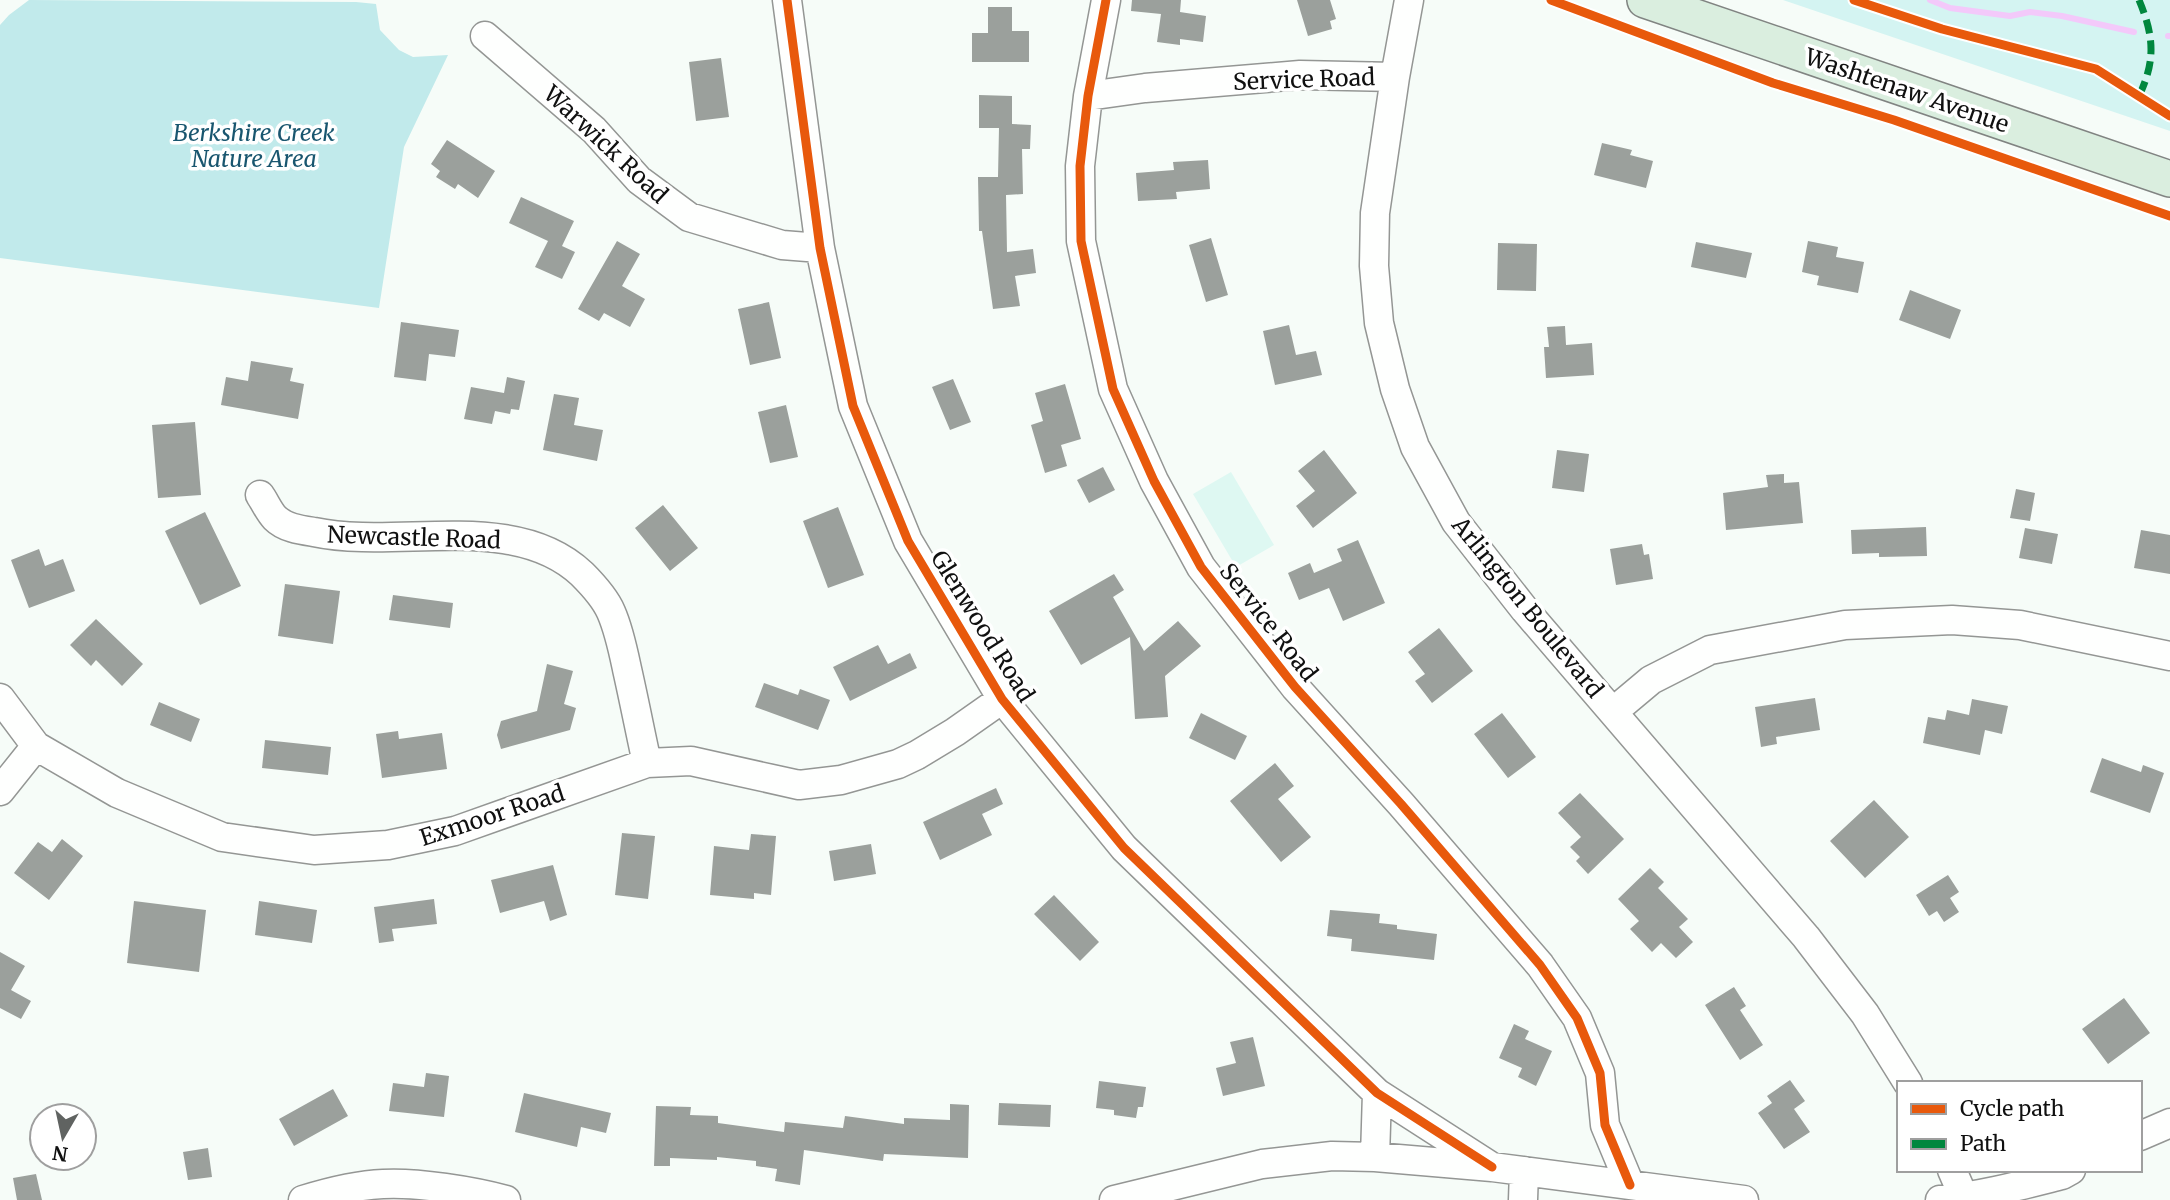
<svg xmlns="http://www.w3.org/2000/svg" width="2170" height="1200" font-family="Merriweather,serif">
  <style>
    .green { fill: #d4f4f2 }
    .forest { fill: #c1eaeb }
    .pitch { fill: #def8f2 }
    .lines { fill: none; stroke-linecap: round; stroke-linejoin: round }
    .stream { stroke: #f3c9fa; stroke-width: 6 }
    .building { fill: #9ba09c }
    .minor-casing { stroke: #949694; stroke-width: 31 }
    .major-casing { stroke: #818482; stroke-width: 38 }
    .minor { stroke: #fefffe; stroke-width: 28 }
    .major { stroke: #daeedf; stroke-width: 35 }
    .quiet { stroke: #00873e; stroke-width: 7; stroke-dasharray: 14 7; stroke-linecap: butt }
    .cycleway-casing { stroke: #fff; stroke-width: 13 }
    .cycleway { stroke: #e8590c; stroke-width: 9 }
    .labels { text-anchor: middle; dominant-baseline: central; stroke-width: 7; stroke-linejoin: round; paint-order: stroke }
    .street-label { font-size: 23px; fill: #101010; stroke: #fff }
    .park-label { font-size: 23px; font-style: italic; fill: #19566f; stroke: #fff }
  </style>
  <rect width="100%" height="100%" fill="#f6fcf8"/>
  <path class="green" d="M1783 0H2170V131Z"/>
  <path class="forest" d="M29 0 356 2 376 4 380 30 399 50 413 57 448 55 404 147 379 308 0 258V25L9 15Z"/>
  <path class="pitch" d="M1231 472 1274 545 1236 567 1193 494Z"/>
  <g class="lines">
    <path class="stream" d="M1930 0 1950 8 2010 16 2030 12 2062 16 2134 32
      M2168 36H2170"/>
  </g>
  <path class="building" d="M1132 0H1181L1180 12 1206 16 1203 42 1180 39V45L1157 42 1161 14 1131 11Z
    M1297 0H1330L1336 19 1330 21 1332 29 1308 36Z
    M988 7H1012V31H1029V62H972V33H988Z
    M721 58 729 117 696 121 689 62Z
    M979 95 1012 96V124L1031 125 1030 149H1022L1023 194 1006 195 1007 252 1033 249 1036 273 1015 276 1020 306 993 309 982 231H979L978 177H998L999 128H979Z
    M447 140 495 171 478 198 458 184 455 189 436 177 440 171 431 164Z
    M1602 143 1632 150 1630 155 1653 161 1646 188 1594 175Z
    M1208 160 1210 189 1176 192 1177 199 1138 201 1136 173 1174 170 1173 162Z
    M521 197 574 221 562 246 575 252 562 279 535 267 548 241 509 223Z
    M1211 238 1228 295 1206 302 1189 245Z
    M617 241 640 254 622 286 645 299 630 327 604 313 599 321 578 309Z
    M1808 241 1838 247 1836 257 1864 262 1858 293 1817 285 1819 276 1802 272Z
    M1696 242 1752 253 1746 278 1691 267Z
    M1498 243 1537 244 1536 291 1497 290Z
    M1910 290 1961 310 1950 339 1899 320Z
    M769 302 781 358 750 365 738 309Z
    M401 322 459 330 455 357 429 354 426 381 394 377Z
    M1289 325 1296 355 1316 351 1322 375 1275 385 1263 331Z
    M1565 326 1566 345 1592 343 1594 375 1546 378 1544 347H1549L1547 327Z
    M251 361 293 368 290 381 304 384 298 419 221 405 226 377 248 381Z
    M507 377 525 381 519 410 511 409 510 414 495 411 492 424 464 419 471 387 504 393Z
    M953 379 971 422 950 430 932 387Z
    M1065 384 1081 439 1061 445 1067 466 1045 473 1031 425 1043 421 1035 393Z
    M554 394 579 398 574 425 603 430 597 461 543 450Z
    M786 405 798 457 770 463 758 412Z
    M195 422 201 495 158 498 152 425Z
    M1324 450 1357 493 1313 528 1296 506 1315 491 1298 471Z
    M1557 450 1589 454 1584 492 1552 488Z
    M1103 467 1115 490 1089 503 1077 480Z
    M1784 474V483L1799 482 1803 523 1726 530 1723 493 1768 487 1766 475Z
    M2016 489 2035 493 2030 521 2010 518Z
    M663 505 698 548 670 571 635 528Z
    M838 507 864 575 828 588 803 521Z
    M205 512 241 586 200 605 165 531Z
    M1926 527 1927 556 1879 557V553L1852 554 1851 530Z
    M2025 528 2058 534 2052 564 2019 558Z
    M2141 530 2170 535V574L2134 568Z
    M1358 540 1385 603 1343 621 1329 588 1299 600 1288 573 1310 563 1314 573 1342 561 1337 549Z
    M1642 544 1644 555 1649 554 1653 579 1616 585 1610 549Z
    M39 549 45 566 63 559 75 591 29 608 11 560Z
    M1114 574 1124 590 1113 597 1144 651 1178 621 1201 646 1165 676 1168 717 1135 719 1130 637 1081 665 1049 611Z
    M285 584 340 591 333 644 278 636Z
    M393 595 453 603 450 628 389 620Z
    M96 619 143 664 122 686 96 660 91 666 70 645Z
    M1439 628 1473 671 1432 703 1415 681 1425 674 1408 652Z
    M878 645 888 664 910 653 917 668 850 701 833 667Z
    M547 664 573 671 564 704 576 708 570 730 501 749 497 735 501 721 537 711Z
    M764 683 798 695 800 689 830 700 818 730 755 707Z
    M1815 698 1820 730 1776 737 1777 744 1761 747 1755 707Z
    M1972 699 2008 706 2002 734 1985 730 1980 755 1923 743 1928 717 1945 720 1947 710 1969 715Z
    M159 702 200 719 191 742 150 725Z
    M1201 713 1247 736 1235 760 1189 738Z
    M1502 713 1536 757 1508 778 1474 734Z
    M398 731 399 739 442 733 447 769 382 778 376 734Z
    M265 740 331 747 328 775 262 768Z
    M2102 758 2141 772 2143 765 2164 773 2150 813 2090 792Z
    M1275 763 1294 786 1278 799 1311 837 1281 862 1230 801Z
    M996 788 1003 804 982 814 992 835 940 860 923 822Z
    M1580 793 1624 839 1588 874 1576 861 1580 857 1570 847 1581 837 1558 813Z
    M1874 800 1909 837 1865 878 1830 841Z
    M622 833 655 836 648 899 615 895Z
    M751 834 776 836 771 895 754 893V899L710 895 714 846 749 850Z
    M62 839 83 856 49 900 14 873 38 842 52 852Z
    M871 844 876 874 834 881 829 851Z
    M553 865 567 915 550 921 544 901 500 913 491 880Z
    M1650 868 1664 882 1658 888 1688 919 1679 927 1693 942 1676 958 1661 943 1652 952 1630 929 1639 921 1618 899Z
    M1948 875 1959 892 1950 898 1959 912 1944 922 1937 911 1929 916 1916 895Z
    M1054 895 1099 942 1080 961 1034 914Z
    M434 899 437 924 392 929 394 941 379 943 374 907Z
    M134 901 206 910 199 972 127 963Z
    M259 901 317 910 312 943 255 935Z
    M1330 910 1380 914 1379 923 1397 925V929L1437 934 1434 960 1351 951 1352 939 1327 936Z
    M0 952 25 966 11 990 31 1001 21 1019 0 1008Z
    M1734 987 1746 1006 1740 1010 1763 1045 1740 1060 1705 1005Z
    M2124 998 2150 1033 2108 1064 2082 1029Z
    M1514 1024 1529 1031 1525 1039 1552 1051 1536 1086 1518 1077 1522 1068 1499 1058Z
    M1253 1037 1265 1086 1223 1096 1216 1068 1236 1063 1230 1042Z
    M426 1073 449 1076 444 1117 389 1111 393 1083 424 1087Z
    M1790 1080 1805 1101 1794 1109 1810 1132 1784 1149 1758 1113 1772 1103 1767 1096Z
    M1099 1081 1146 1087 1143 1107H1138L1136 1118 1114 1115V1110L1096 1108Z
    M333 1089 348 1116 294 1146 279 1119Z
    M524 1093 611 1113 606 1133 581 1127 577 1147 515 1132Z
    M999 1103 1051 1105 1050 1127 998 1125Z
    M950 1104 969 1105 968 1158 884 1154 883 1161 804 1150 800 1185 775 1181 777 1169 756 1166V1161L717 1157V1160L670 1158V1166H654L656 1106 691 1107 690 1115 718 1116V1123L784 1132 785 1122 843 1128 845 1116 904 1124V1118L950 1120Z
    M208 1148 212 1177 188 1180 183 1152Z
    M36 1174 42 1200H17L13 1178Z"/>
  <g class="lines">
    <defs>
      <path id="minor" d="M787 0 820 248 853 406 908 541 1002 699 1124 848 1377 1093 1492 1167
        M1106 0 1088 96 1080 166 1081 241 1113 389 1154 481 1201 567 1295 687 1401 804 1540 965 1577 1018 1600 1073 1605 1125 1630 1185
        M1409 0 1395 77 1375 213 1374 266 1379 323 1395 389 1415 447 1456 522 1525 610 1806 937 1865 1014 1908 1083
        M485 36 594 130 639 180 689 217 782 245 820 248
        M1088 96 1145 88 1300 75 1395 77
        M260 495C265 502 269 512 275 518 285 528 301 530 314 532 399 550 514 510 582 574 593 585 605 598 611 612 619 630 623 650 627 669 634 700 640 731 647 763
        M0 698 36 746 117 793 222 837 314 850 388 845 455 831 647 763 691 761 799 785 841 780 898 764 917 755 955 732 1002 699
        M1614 711 1651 680 1710 650 1845 625 1952 620 2020 625 2170 656
        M0 791 36 746
        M2140 1136 2170 1123
        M1375 1157 1377 1093
        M1952 1170 1965 1200
        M303 1200C329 1192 356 1185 383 1184 417 1182 473 1191 506 1200
        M1114 1200 1262 1164 1332 1156 1375 1157 1492 1167 1744 1200
        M1523 1200 1524 1171
        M1940 1200C1981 1196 2022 1185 2062 1175L2071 1170"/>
      <path id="major" d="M1645 0 2170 179"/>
    </defs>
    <use href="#minor" class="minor-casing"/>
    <use href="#major" class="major-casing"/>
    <use href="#minor" class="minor"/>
    <use href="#major" class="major"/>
    <path class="quiet" d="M2139 0C2154 36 2156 60 2139 96"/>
    <defs>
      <path id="cycleway" d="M787 0 820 248 853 406 908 541 1002 699 1124 848 1377 1093 1492 1167
        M1106 0 1088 96 1080 166 1081 241 1113 389 1154 481 1201 567 1295 687 1401 804 1540 965 1577 1018 1600 1073 1605 1125 1630 1185
        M1551 0 1773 83 1894 120 2170 216
        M1854 0 1942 29 2096 69 2170 116"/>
    </defs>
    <use href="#cycleway" class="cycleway-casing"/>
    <use href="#cycleway" class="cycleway"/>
  </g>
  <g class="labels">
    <g class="street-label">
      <text transform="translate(1304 79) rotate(-2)">Service Road</text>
      <text transform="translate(1907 90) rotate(19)">Washtenaw Avenue</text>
      <text transform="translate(606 144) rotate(43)">Warwick Road</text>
      <text transform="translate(414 537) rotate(2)">Newcastle Road</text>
      <text transform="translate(1528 607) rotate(51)">Arlington Boulevard</text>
      <text transform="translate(1269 622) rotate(52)">Service Road</text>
      <text transform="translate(983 626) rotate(58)">Glenwood Road</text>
      <text transform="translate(492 815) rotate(-18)">Exmoor Road</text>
    </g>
    <g class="park-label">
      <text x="254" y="132">Berkshire Creek<tspan x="254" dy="26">Nature Area</tspan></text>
    </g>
  </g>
  <rect x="1897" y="1081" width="245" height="91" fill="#ffffff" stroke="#9f9f9f" stroke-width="2"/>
  <rect x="1911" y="1104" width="35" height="10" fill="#e8590c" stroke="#9f9f9f" stroke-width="2"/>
  <text x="1960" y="1116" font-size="21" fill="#101010">Cycle path</text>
  <rect x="1911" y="1139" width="35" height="10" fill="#00873e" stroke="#9f9f9f" stroke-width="2"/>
  <text x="1960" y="1151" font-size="21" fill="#101010">Path</text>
  <g transform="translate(63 1137) rotate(189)"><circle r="33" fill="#ffffff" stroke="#9f9f9f" stroke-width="2"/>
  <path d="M0-5L12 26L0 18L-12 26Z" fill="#606361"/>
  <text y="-10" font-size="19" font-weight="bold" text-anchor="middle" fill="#101010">N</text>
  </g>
</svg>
